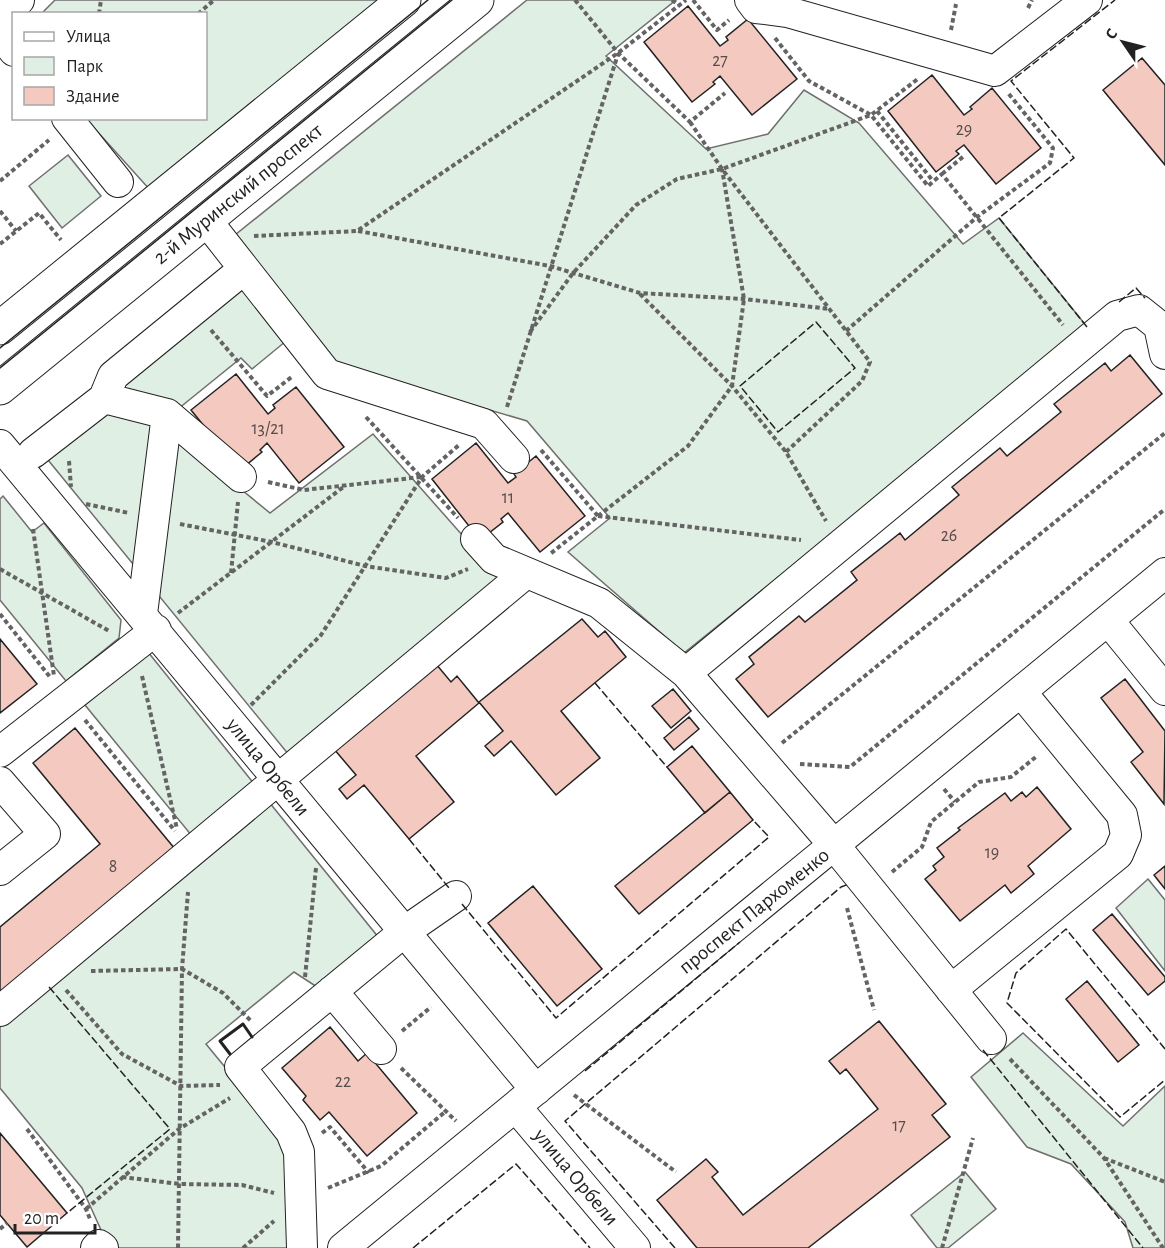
<svg xmlns="http://www.w3.org/2000/svg" width="1165" height="1248" font-family="'Alegreya Sans',sans-serif">
  <style>
    .green { fill: #e0efe3; stroke: #6f6f6f; stroke-width: 1.5 }
    .building { fill: #f3c9c0; stroke: #222; stroke-width: 1.5 }
    .lines { fill: none; stroke-linecap: round; stroke-linejoin: round }
    .minor-casing { stroke: #222; stroke-width: 32 }
    .major-casing { stroke: #222; stroke-width: 35 }
    .path { stroke: #646464; stroke-width: 4; stroke-dasharray: 4.5 3; stroke-linecap: butt }
    .minor { stroke: #fff; stroke-width: 30 }
    .major { stroke: #fff; stroke-width: 33 }
    .tram { stroke: #222; stroke-width: 1.5 }
    .fence { stroke: #222; stroke-width: 1.5; stroke-dasharray: 8 3; stroke-linecap: butt }
    .wall { stroke: #222; stroke-width: 3 }
    .labels { text-anchor: middle; dominant-baseline: central; stroke-width: 4.5; stroke-linejoin: round; paint-order: stroke }
    .number-label { font-size: 18px; fill: #564c4a }
    .street-label { font-size: 21px; fill: #222; stroke: #fff }
  </style>
  <rect width="100%" height="100%" fill="#fff"/>
  <path class="green" d="M55 0H388L151 191 86 119 206 118V14H41Z
    M527 0H676L606 56 706 149 768 134 804 90 859 123 963 244 999 218 1088 328 684 653 568 552 610 518 527 421 337 365 230 239Z
    M68 155 101 196 62 228 29 186Z
    M245 280 291 337 252 369 241 358 178 409 114 393Z
    M105 407 160 423 270 513 373 434 478 553 512 574 289 755 44 455Z
    M3 496 32 532 44 523 121 620 119 638 66 681 0 600V499Z
    M148 652 255 785 192 836 85 705Z
    M269 802 379 938 317 987 294 972 206 1044 286 1141 293 1248H118L106 1241 82 1188 0 1088V1017Z
    M1148 879 1165 900V971L1116 908Z
    M1023 1033 1123 1126 1165 1086V1248H1133L1125 1222 1071 1164 1027 1147 971 1077Z
    M965 1172 996 1209 948 1248H937L911 1215Z"/>
  <path class="building" d="M688 6 720 46 728 40 726 37 748 19 797 79 752 115 720 76 713 82 715 84 692 102 644 42Z
    M1142 58 1165 85V165L1103 90Z
    M932 75 964 115 972 109 970 107 992 88 1041 148 996 184 964 145 956 151 959 154 936 172 888 111Z
    M1130 355 1162 394 768 717 736 679 754 664 749 657 799 616 805 622 857 580 851 572 900 533 905 540 959 495 952 487 1000 448 1007 456 1061 412 1054 404 1105 363 1111 371Z
    M236 374 268 414 275 408 273 405 296 387 344 447 299 483 267 443 260 450 262 452 240 470 191 410Z
    M476 443 508 483 516 477 514 474 536 456 585 516 540 552 508 513 501 519 503 522 480 540 432 479Z
    M582 619 598 637 605 631 626 657 561 711 600 758 556 795 511 741 494 756 485 746 503 731 479 702Z
    M0 639 37 684 0 713Z
    M436 664 451 682 457 676 479 703 416 756 454 802 409 839 364 785 347 799 339 789 356 775 334 749Z
    M1125 679 1165 731 1164 804 1131 762 1143 752 1101 698Z
    M673 689 691 711 671 728 652 706Z
    M689 717 699 729 674 750 664 738Z
    M75 728 175 849 0 994V927L100 844 33 763Z
    M692 746 730 792 705 813 667 767Z
    M1037 787 1071 829 1028 866 1034 874 1011 893 1005 885 960 921 925 879 936 870 933 866 944 857 937 848 960 830 958 828 1005 793 1011 801 1022 792 1026 797Z
    M730 792 753 820 639 914 615 886Z
    M1165 866V889L1154 875Z
    M533 886 602 969 557 1006 488 923Z
    M1112 914 1165 977V981L1148 995 1093 930Z
    M1087 981 1139 1045 1118 1062 1066 999Z
    M879 1021 946 1104 932 1115 950 1137 808 1248H697L657 1200 706 1159 718 1172 712 1177 743 1215 878 1109 846 1069 840 1074 829 1061Z
    M330 1027 358 1061 367 1053 417 1113 367 1156 329 1112 320 1120 303 1100 306 1096 282 1068Z
    M0 1133 67 1213 27 1247 0 1215Z"/>
  <g class="lines">
    <defs>
      <path id="minor" d="M750 0 756 8 788 12 995 71 1087 0
        M0 18 19 0
        M0 33 14 51
        M67 118 118 182
        M206 220 327 374 484 424 514 458
        M104 398 113 376 244 269
        M0 445 536 1090
        M33 453 104 398 167 414 241 477
        M476 539 494 559 599 603 686 673 834 845 991 1039
        M142 614 167 414
        M1108 620 1165 690
        M686 673 1117 316 1139 310 1159 326 1165 354
        M0 752 156 630
        M0 782 45 834 0 870
        M951 990 1118 854 1126 835 1122 815 1021 692
        M332 991 381 1049
        M0 1011 526 573
        M516 1107 635 1248
        M96 1248 99 1245 103 1248
        M302 1248 299 1152 291 1132 240 1067 404 932 456 896
        M343 1248 1165 573"/>
      <path id="major" d="M0 328 404 0
        M0 388 477 0"/>
    </defs>
    <use href="#minor" class="minor-casing"/>
    <use href="#major" class="major-casing"/>
    <path class="path" d="M575 0 618 53 690 122 725 93
      M672 0 679 5
      M693 0 717 30 729 20
      M1028 8 1032 0
      M99 14 101 0
      M198 14 214 0
      M951 30 956 4
      M775 38 809 81 871 115 928 186 942 174 1063 325
      M877 111 933 181
      M690 122 722 169 870 362 862 381 786 452
      M942 174 964 156
      M0 181 49 140
      M0 211 16 231
      M358 231 550 266 640 293 744 299 830 309
      M254 236 357 231 618 53 686 0
      M0 244 39 213 61 240
      M640 294 732 386 786 452 826 521
      M211 330 267 396 293 376
      M846 331 977 217 1050 163 1053 148 1008 93
      M530 332 573 273 636 205 677 179 722 169 871 115 919 78
      M507 407 618 54
      M366 417 458 518
      M541 450 598 516 550 554
      M69 461 71 487
      M268 482 304 490 421 477
      M86 504 129 513
      M598 516 688 446 732 386 744 299 722 169
      M598 516 801 540
      M180 524 272 542 365 566 446 578 468 569
      M33 529 54 676
      M0 569 109 631
      M231 573 238 502
      M178 613 346 485
      M0 614 50 677
      M142 676 177 829
      M251 705 321 635 422 477 459 445
      M85 720 175 831
      M782 743 1165 433
      M800 764 850 767 1165 509
      M944 789 955 802
      M892 872 922 847 931 822 979 782 1011 777 1037 756
      M847 908 874 1010
      M91 971 182 969 223 993 251 1021
      M305 977 316 868
      M66 990 122 1054 181 1086 220 1085
      M402 1031 431 1007
      M1010 1059 1104 1158 1163 1248
      M401 1068 456 1121
      M574 1095 676 1172
      M27 1129 86 1209 90 1219
      M322 1133 330 1127 369 1173
      M1104 1158 1165 1182
      M122 1177 180 1184 242 1185 274 1193
      M328 1188 381 1166 446 1111
      M86 1209 179 1129 230 1098
      M0 1229 7 1223
      M178 1248 182 969 188 892
      M243 1248 274 1221
      M942 1248 973 1138"/>
    <use href="#minor" class="minor"/>
    <use href="#major" class="major"/>
    <path class="tram" d="M0 348 428 0
      M0 368 452 0"/>
    <path class="fence" d="M1119 302 1136 288 1145 298
      M816 322 855 368 778 432 740 386Z
      M1087 327 999 218 1074 158 1011 81 1115 0
      M595 683 667 767
      M409 839 449 888
      M462 904 556 1018 769 837 753 820
      M49 987 170 1129 67 1213
      M1165 1049 1066 929 1016 973 1007 1003 1120 1117 1165 1080
      M983 1050 1143 1248
      M585 1071 740 942
      M413 1248 516 1164 590 1248
      M675 1248 565 1121 841 887 849 884"/>
    <path class="wall" d="M230 1054 220 1041 243 1024 252 1037"/>
  </g>
  <g class="labels">
    <g class="number-label">
      <text x="720" y="61">27</text>
      <text x="964" y="130">29</text>
      <text x="268" y="429">13/21</text>
      <text x="508" y="498">11</text>
      <text x="949" y="536">26</text>
      <text x="992" y="853">19</text>
      <text x="113" y="867">8</text>
      <text x="343" y="1082">22</text>
      <text x="899" y="1126">17</text>
    </g>
    <g class="street-label">
      <text transform="translate(238 194) rotate(-39)">2-й Муринский проспект</text>
      <text transform="translate(268 767) rotate(51)">улица Орбели</text>
      <text transform="translate(754 911) rotate(-39)">проспект Пархоменко</text>
      <text transform="translate(576 1177) rotate(50)">улица Орбели</text>
    </g>
  </g>
  <rect x="12" y="12" width="195" height="108" fill="#ffffff" stroke="#a7a7a7" stroke-width="1.5"/>
  <rect x="24" y="32" width="30" height="9" fill="#ffffff" stroke="#a7a7a7" stroke-width="1.5"/>
  <text x="66" y="42" font-size="18" fill="#222222">Улица</text>
  <rect x="24" y="57" width="30" height="18" fill="#e0efe3" stroke="#a7a7a7" stroke-width="1.5"/>
  <text x="66" y="72" font-size="18" fill="#222222">Парк</text>
  <rect x="24" y="87" width="30" height="18" fill="#f3c9c0" stroke="#a7a7a7" stroke-width="1.5"/>
  <text x="66" y="102" font-size="18" fill="#222222">Здание</text>
  <g transform="translate(1123 42) rotate(305)" stroke="#ffffff" stroke-width="4.5" paint-order="stroke">
  <path d="M0-4.5L10 22L0 15L-10 22Z" fill="#222222"/>
  <text y="-9" font-size="16" font-weight="bold" text-anchor="middle" fill="#222222">С</text>
  </g>
  <path d="M15 1224v9h80v-9" fill="none" stroke="#222222" stroke-width="3"/>
  <text x="24" y="1224" font-size="18" fill="#222222" stroke="#ffffff" stroke-width="4.5" paint-order="stroke">20 m</text>
</svg>
